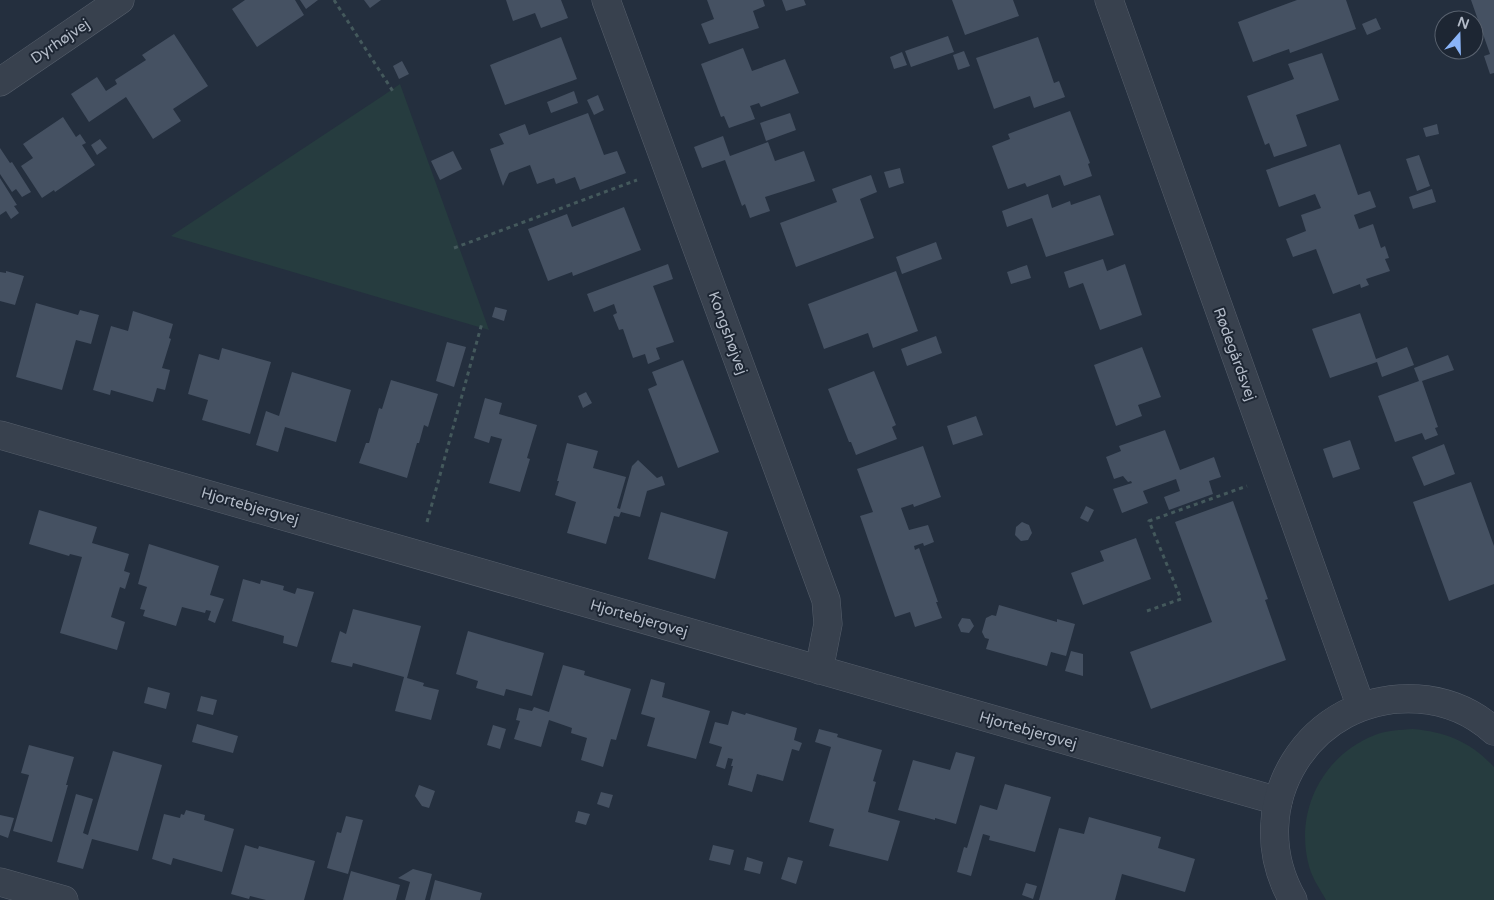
<svg xmlns="http://www.w3.org/2000/svg" width="1494" height="900" font-family="'Varela Round',sans-serif">
  <style>
    .green { fill: #263c3f }
    .building { fill: #455162 }
    .lines { fill: none; stroke-linecap: round; stroke-linejoin: round }
    .minor-casing { stroke: #565f6c; stroke-width: 29 }
    .tertiary-casing { stroke: #565f6c; stroke-width: 29 }
    .path { stroke: #44595c; stroke-width: 3; stroke-dasharray: 4 4; stroke-linecap: butt }
    .minor { stroke: #38414e; stroke-width: 28 }
    .tertiary { stroke: #38414e; stroke-width: 28 }
    .labels { text-anchor: middle; dominant-baseline: central; stroke-width: 4; stroke-linejoin: round; paint-order: stroke }
    .street-label { font-size: 15px; fill: #b4bcc9; stroke: #1d2633 }
  </style>
  <rect width="100%" height="100%" fill="#242f3e"/>
  <path class="green" d="M400 84 489 330 171 236 384 95Z
    M1413 729C1446 732 1471 742 1494 767V900H1326C1320 889 1312 878 1309 866 1294 811 1323 755 1375 735 1388 730 1400 730 1413 729Z"/>
  <path class="building" d="M245 0H295L304 15 257 47 232 9Z
    M300 0H318L306 9Z
    M364 0H381L370 8Z
    M506 0H561L568 18 541 28 535 13 513 21Z
    M707 0H763L765 6 753 11 759 28 709 44 701 24 714 19Z
    M782 0H804L806 5 786 11Z
    M952 0H1013L1019 16 965 35Z
    M1297 0H1346L1356 29 1290 53 1289 49 1253 62 1238 22Z
    M1471 0H1494V73L1490 74 1484 56 1490 54Z
    M1376 18 1381 29 1367 35 1362 24Z
    M174 34 208 86 173 109 181 121 153 139 126 97 89 122 71 94 97 77 106 91 117 84 115 80 146 60 142 55Z
    M948 36 954 52 911 67 905 51Z
    M561 37 577 79 505 105 490 65Z
    M1038 37 1054 83 1059 81 1065 97 1034 108 1030 96 994 109 976 58Z
    M743 48 752 71 785 59 799 93 761 107 759 103 750 106 755 119 729 128 724 116 721 117 701 64Z
    M964 51 970 66 958 70 953 55Z
    M902 52 907 65 894 69 890 57Z
    M1322 53 1339 100 1296 115 1307 146 1274 157 1269 143 1265 145 1247 96 1294 79 1288 64Z
    M402 61 409 74 399 79 393 66Z
    M574 91 578 103 551 113 547 102Z
    M598 95 604 110 594 115 587 100Z
    M1070 111 1090 163 1088 164 1092 176 1064 186 1060 175 1027 187 1025 183 1008 189 992 146 1010 139 1008 134Z
    M588 113 604 155 617 151 626 173 580 190 575 177 556 184 554 178 537 184 530 165 509 173 503 186 490 149 504 144 499 134 525 124 529 135Z
    M790 113 796 130 766 141 760 123Z
    M63 117 76 137 80 134 86 143 82 145 95 165 55 192 54 190 42 198 21 166 33 158 23 144Z
    M1437 124 1439 134 1426 137 1423 128Z
    M723 136 730 156 768 142 775 161 804 151 815 181 765 197 770 211 750 218 745 204 742 206 725 160 702 168 694 147Z
    M100 139 107 148 97 155 91 145Z
    M1340 144 1358 195 1370 191 1376 207 1354 215 1359 229 1373 224 1381 248 1385 246 1389 258 1385 259 1390 271 1366 279 1369 285 1361 288 1360 284 1333 294 1316 249 1293 257 1286 239 1306 231 1301 215 1321 208 1315 194 1279 207 1266 170Z
    M0 148 10 163 12 162 31 192 22 197 16 189 12 192 0 174Z
    M453 151 462 169 440 180 431 161Z
    M1419 155 1430 186 1417 191 1406 159Z
    M900 168 904 183 889 188 884 172Z
    M871 175 877 192 860 199 874 238 796 267 780 223 837 202 832 189Z
    M0 178 17 205 14 206 19 213 11 219 6 211 0 215Z
    M1432 189 1436 202 1413 209 1409 197Z
    M1048 194 1052 208 1070 201 1071 205 1100 195 1114 235 1046 257 1032 218 1007 227 1002 211Z
    M624 207 641 250 573 276 572 272 548 281 528 229 567 214 572 227Z
    M936 242 942 259 902 274 896 257Z
    M1103 259 1107 271 1125 264 1142 315 1100 330 1083 283 1069 288 1064 272Z
    M668 264 673 279 653 286 674 342 656 348 660 359 648 364 645 354 633 358 623 329 619 330 613 315 617 313 614 304 594 312 587 294Z
    M1027 265 1031 278 1011 284 1007 272Z
    M6 271 24 276 15 305 0 301V272L6 273Z
    M896 271 918 331 873 348 868 333 824 349 808 304Z
    M36 303 78 315 80 310 99 315 91 344 76 340 62 390 16 377Z
    M495 307 507 310 504 321 492 317Z
    M133 311 173 324 169 338 171 339 162 368 170 370 165 390 157 388 153 402 111 390 110 395 93 390 111 326 128 331Z
    M1360 313 1376 359 1407 347 1414 365 1382 377 1377 362 1330 378 1312 329Z
    M936 336 942 353 907 366 901 349Z
    M447 342 466 347 454 387 436 381Z
    M1142 347 1161 397 1138 405 1142 416 1116 426 1094 365Z
    M222 348 271 362 250 434 202 420 208 400 188 394 199 354 219 360Z
    M1448 355 1454 370 1422 381 1438 427 1435 428 1438 435 1425 440 1422 433 1395 442 1378 396 1419 381 1414 368Z
    M683 360 719 452 678 468 648 389 657 385 652 372Z
    M874 371 896 425 892 427 897 439 856 455 851 442H849L828 389Z
    M292 372 351 390 336 442 285 427 278 452 256 445 266 411 279 416Z
    M391 380 438 394 428 427 424 425 419 443H417L407 478 359 463 366 443H369L379 408 382 409Z
    M586 392 592 403 583 408 578 396Z
    M485 398 502 403 499 414 537 425 527 458 530 459 520 492 489 483 502 439 491 436 489 443 474 438Z
    M976 416 983 435 953 445 947 426Z
    M1165 430 1180 470 1214 457 1221 477 1209 481 1213 494 1169 510 1164 497 1180 491 1176 479 1143 491 1148 503 1122 513 1113 489 1132 483 1131 481 1128 482 1123 476 1114 479 1106 457 1121 451 1119 446Z
    M1350 440 1360 469 1333 478 1323 449Z
    M567 443 598 451 593 468 626 477 617 508 620 509 632 466 638 460 657 478 662 476 665 485 647 491 640 517 621 512 619 517 614 516 606 544 567 533 576 502 555 495 559 481H557Z
    M1444 444 1455 474 1424 486 1412 457Z
    M923 446 941 497 914 507 913 504 901 508 909 530 928 525 934 542 924 546 923 543 914 546 915 550 919 548 938 602H936L942 618 915 627 910 612 895 617 860 516 873 512 857 469Z
    M1471 482 1494 546V584L1449 601 1413 502Z
    M1233 501 1268 599 1265 600 1286 660 1151 709 1130 652 1212 622 1175 522Z
    M1086 506 1094 510 1088 522 1080 518Z
    M39 510 97 527 92 543 129 554 124 571 130 573 125 589 120 587 111 617 125 622 117 650 60 633 82 557 70 554 69 556 29 544Z
    M661 512 728 532 715 579 648 559Z
    M1022 522 1029 525 1032 533 1028 540 1021 541 1015 535 1016 527Z
    M1136 538 1151 579 1083 605 1071 573 1104 561 1100 551Z
    M149 544 219 566 210 595 224 599 215 623 208 620 211 611 206 610 205 613 182 607 176 626 143 616 145 610 140 609 147 587 138 584Z
    M243 579 260 584 261 580 284 586 283 590 295 594 297 588 314 592 297 647 283 643 284 636 232 621Z
    M999 605 1057 622V619L1075 624 1066 656 1051 652 1047 666 986 649 989 639 985 638 982 632 986 618 992 615 996 616Z
    M353 609 421 626 407 678 424 683 423 686 439 690 431 720 395 711 404 677 353 663 352 667 331 662 340 631 346 634Z
    M962 618 970 619 974 626 969 633 961 632 958 625Z
    M468 631 544 653 532 696 506 689 504 696 476 688 478 681 456 674Z
    M1071 651 1083 654V676L1065 671Z
    M563 665 585 671 584 675 631 689 616 740 611 739 603 767 581 760 587 738 571 733 572 728 549 720 541 747 514 739 520 721 516 720 519 708 532 711 534 707 549 712Z
    M651 679 665 683 662 697 710 711 696 759 647 746 655 718 641 714Z
    M148 687 170 693 166 709 144 703Z
    M201 696 217 700 213 715 197 711Z
    M732 711 745 715 746 713 797 728 794 740 802 743 799 751 792 749 783 781 757 774 752 792 728 785 733 766H731L733 759 728 758 725 769 716 766 722 747 709 743 715 722 728 725Z
    M197 724 238 736 233 753 192 742Z
    M493 725 506 729 500 749 487 745Z
    M819 729 838 734 837 737 882 750 873 781 876 782 868 812 900 821 888 861 829 846 834 829 809 822 831 747 815 742Z
    M29 745 74 757 66 785H68L52 842 13 831 29 775 21 773Z
    M113 751 162 765 138 851 92 839 83 869 57 862 76 794 93 799 83 833 88 835Z
    M956 752 975 757 956 824 935 818V820L898 810 913 760 950 770Z
    M1005 784 1051 797 1035 852 989 840 990 836 983 834 971 876 957 872 964 847 967 848 980 805 997 810Z
    M419 785 435 791 429 808 422 806 415 796Z
    M601 792 613 795 609 808 597 804Z
    M186 810 205 815 204 820 234 829 222 872 173 858 171 865 152 859 164 814 180 818 181 814 184 815Z
    M578 811 590 814 586 825 575 822Z
    M0 815 14 818 8 838 0 835Z
    M346 816 363 820 348 874 327 868 337 832 341 833Z
    M1089 817 1161 837 1158 848 1195 859 1185 892 1122 874 1115 900H1039L1059 828 1084 834Z
    M245 845 258 849 259 846 315 861 304 900H266L250 896 249 899 231 894Z
    M713 845 734 850 730 865 709 860Z
    M747 857 763 862 760 874 744 870Z
    M788 857 803 861 796 884 781 879Z
    M413 869 432 874 425 900H405L410 882 398 878Z
    M351 871 400 885 396 900H343Z
    M435 880 482 893 480 900H430Z
    M1026 883 1037 886 1033 899 1022 895Z"/>
  <g class="lines">
    <defs>
      <path id="minor" d="M606 0 826 600 828 624 819 670
        M0 82 120 0
        M0 435 1278 801
        M0 882 64 900"/>
      <path id="tertiary" d="M1109 0 1361 707
        M1293 900C1239 806 1310 692 1418 699 1446 701 1473 712 1494 731"/>
    </defs>
    <use href="#minor" class="minor-casing"/>
    <use href="#tertiary" class="tertiary-casing"/>
    <path class="path" d="M334 0 394 93
      M454 248 637 180
      M427 522 482 323
      M1147 611 1181 599 1149 521 1247 486"/>
    <use href="#minor" class="minor"/>
    <use href="#tertiary" class="tertiary"/>
  </g>
  <g class="labels">
    <g class="street-label">
      <text transform="translate(60 41) rotate(-34)">Dyrhøjvej</text>
      <text transform="translate(728 333) rotate(70)">Kongshøjvej</text>
      <text transform="translate(1235 354) rotate(70)">Rødegårdsvej</text>
      <text transform="translate(250 506) rotate(16)">Hjortebjergvej</text>
      <text transform="translate(639 618) rotate(16)">Hjortebjergvej</text>
      <text transform="translate(1028 730) rotate(16)">Hjortebjergvej</text>
    </g>
  </g>
  <g transform="translate(1459 35) rotate(20)"><circle r="24" fill="#1d2633" stroke="#59626f"/>
  <path d="M0-4L9 19L0 12L-9 19Z" fill="#8ab4f8"/>
  <text y="-8" font-size="14" font-weight="bold" text-anchor="middle" fill="#b4bcc9">N</text>
  </g>
</svg>
